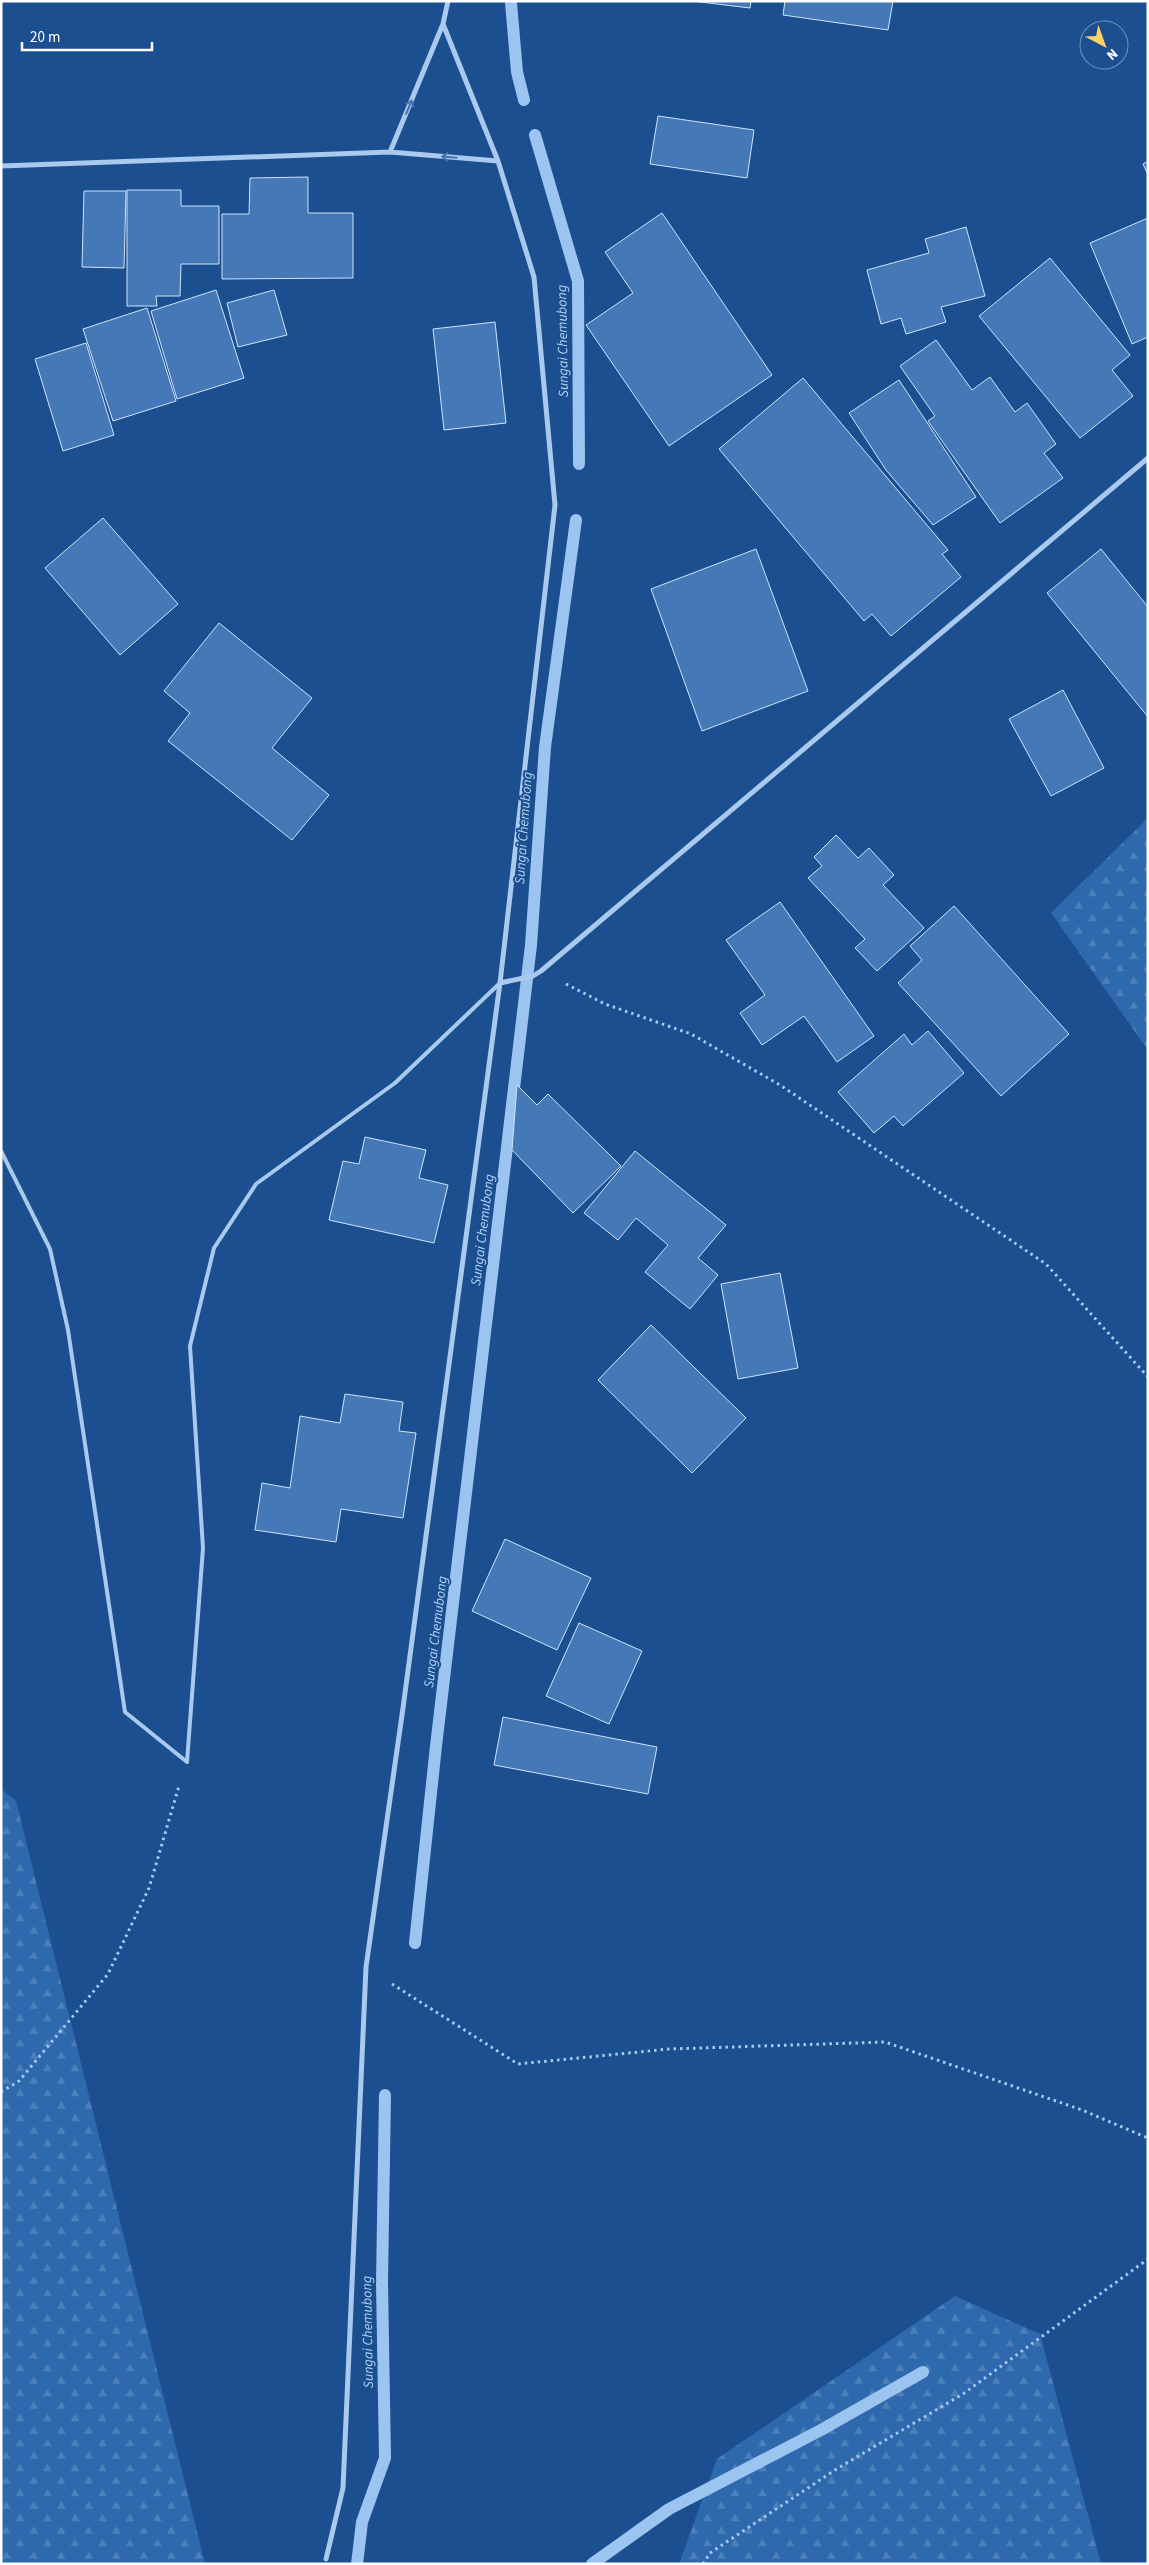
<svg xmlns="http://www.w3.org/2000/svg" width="1149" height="2565" font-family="'Source Sans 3',sans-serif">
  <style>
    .forest { fill: url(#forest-firs) }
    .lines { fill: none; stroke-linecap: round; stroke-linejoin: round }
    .stream { stroke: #9cc4f0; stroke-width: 12 }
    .building { fill: #4478b7; stroke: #cfe3fa }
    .path { stroke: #a9c9ee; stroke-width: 3; stroke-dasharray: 2.5 4; stroke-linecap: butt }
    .service { stroke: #a9c9ee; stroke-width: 4 }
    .minor { stroke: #a9c9ee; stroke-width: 5 }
    .oneway { stroke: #4674ac }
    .labels { text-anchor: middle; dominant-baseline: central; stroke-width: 4; stroke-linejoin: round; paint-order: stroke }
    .water-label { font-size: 14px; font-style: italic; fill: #b5d3f5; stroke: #1b4f8f }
  </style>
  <defs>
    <pattern id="forest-firs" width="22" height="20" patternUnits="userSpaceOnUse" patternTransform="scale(1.25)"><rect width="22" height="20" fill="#2e69ad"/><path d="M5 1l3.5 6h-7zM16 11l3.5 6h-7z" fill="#4d80b9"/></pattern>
  </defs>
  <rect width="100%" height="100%" fill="#1b4f8f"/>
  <path class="forest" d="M1148 818V1050L1051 913Z
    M1 1789 16 1801 205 2564H1Z
    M955 2296 1040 2334 1101 2564H679L717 2459Z"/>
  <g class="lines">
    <path class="stream" d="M511 3 517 72 524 100
      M535 135 578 281 579 464
      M415 1943 436 1746 531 945 545 747 576 520
      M357 2564 362 2522 385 2458 382 2282 385 2095
      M592 2564 669 2509 821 2430 923 2372"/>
  </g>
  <path class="building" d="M692 1H751L750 8Z
    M785 1H893L888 30 783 15Z
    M658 116 754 130 747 178 650 164Z
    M1148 161V175L1143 164Z
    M308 177V213H353V278L222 279V214H249L250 178Z
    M127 190H181V206H219V264H181L180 296H156L157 306H127Z
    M84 191H126L124 268 82 267Z
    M662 213 772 375 669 446 586 325 633 293 605 252Z
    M1148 218V337L1132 344 1090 243Z
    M966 227 985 296 941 307 946 322 906 334 901 318 881 324 867 270 929 253 925 239Z
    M1050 258 1130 355 1112 370 1133 396 1080 438 979 316Z
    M216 290 244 378 177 399 151 311Z
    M274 290 287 335 238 347 227 303Z
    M147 308 176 401 113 421 83 329Z
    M495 322 506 423 444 430 433 329Z
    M936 340 972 390 990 377 1015 412 1027 403 1056 444 1044 453 1063 478 1000 523 928 421 935 416 900 366Z
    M86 343 114 435 63 451 35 359Z
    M803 378 948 550 942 554 961 577 891 636 872 614 864 621 719 449Z
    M899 380 976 497 933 525 886 470 849 413Z
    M103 518 178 604 120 655 45 568Z
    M756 549 808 691 702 731 651 589Z
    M1101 549 1148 607V717L1047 593Z
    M219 623 312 698 272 748 329 795 292 840 168 741 190 713 164 691Z
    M1063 690 1104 768 1051 796 1009 719Z
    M836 835 858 858 869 848 894 875 883 885 924 928 877 971 855 948 865 939 808 878 822 866 814 857Z
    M780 902 874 1036 837 1062 804 1016 762 1045 740 1013 765 995 726 940Z
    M954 906 1069 1034 1001 1096 898 983 922 960 910 946Z
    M928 1031 964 1073 903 1126 894 1116 874 1133 838 1092 904 1034 912 1045Z
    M517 1085 537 1105 548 1094 621 1166 573 1213 512 1150Z
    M365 1137 426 1150 419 1178 448 1185 434 1243 329 1220 343 1161 359 1164Z
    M635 1151 726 1225 698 1258 718 1275 690 1309 645 1272 668 1245 636 1218 618 1240 584 1213Z
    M780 1273 798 1368 738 1379 721 1284Z
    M651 1325 746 1418 692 1473 598 1380Z
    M345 1394 403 1402 399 1431 416 1433 403 1518 341 1509 336 1542 255 1530 262 1483 290 1488 300 1416 340 1423Z
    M505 1539 591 1578 557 1650 472 1611Z
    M579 1623 642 1651 609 1724 546 1696Z
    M503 1717 657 1747 648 1794 494 1765Z"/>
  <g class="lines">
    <path class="path" d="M566 984 605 1004 691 1034 780 1085 1046 1264 1148 1377
      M392 1984 518 2064 669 2049 885 2042 1082 2110 1148 2138
      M1 2092 19 2081 108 1974 149 1888 179 1786
      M703 2564 710 2553 835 2470 963 2394 1148 2259"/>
    <path class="service" d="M1 1151 50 1249 68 1330 125 1712 187 1762
      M187 1762 203 1548 190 1346 214 1248 256 1184 395 1083 499 984"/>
    <path class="minor" d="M390 152 443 24
      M1 166 390 152 498 161
      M500 983 533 976 541 971 1148 458
      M326 2559 343 2488 366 1967 403 1708 500 983 555 505 534 277 498 161 443 24 448 1"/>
  </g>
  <defs><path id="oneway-shaft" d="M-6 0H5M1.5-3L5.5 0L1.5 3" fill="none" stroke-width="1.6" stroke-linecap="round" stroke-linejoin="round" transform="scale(1.25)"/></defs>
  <g class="oneway">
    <use href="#oneway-shaft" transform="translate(409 107) rotate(-67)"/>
    <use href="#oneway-shaft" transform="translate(449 157) rotate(-175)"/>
  </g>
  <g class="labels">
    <g class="water-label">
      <text transform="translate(563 341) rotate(-91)">Sungai Chemubong</text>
      <text transform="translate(524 828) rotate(-86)">Sungai Chemubong</text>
      <text transform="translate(483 1230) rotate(-83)">Sungai Chemubong</text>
      <text transform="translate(436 1632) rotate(-83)">Sungai Chemubong</text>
      <text transform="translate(368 2332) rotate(-91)">Sungai Chemubong</text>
    </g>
  </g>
  <rect width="1149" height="2565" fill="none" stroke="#ffffff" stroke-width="5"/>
  <g transform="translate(1104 45) rotate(139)"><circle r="24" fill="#1b4f8f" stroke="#7695bc"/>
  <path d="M0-4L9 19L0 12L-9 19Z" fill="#ffd166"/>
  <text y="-8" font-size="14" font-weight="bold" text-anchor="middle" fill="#ffffff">N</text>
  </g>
  <path d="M22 42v8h130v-8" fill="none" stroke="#ffffff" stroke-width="2.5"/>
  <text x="30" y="42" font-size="15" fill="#ffffff" stroke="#1b4f8f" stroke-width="4" paint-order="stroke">20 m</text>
</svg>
